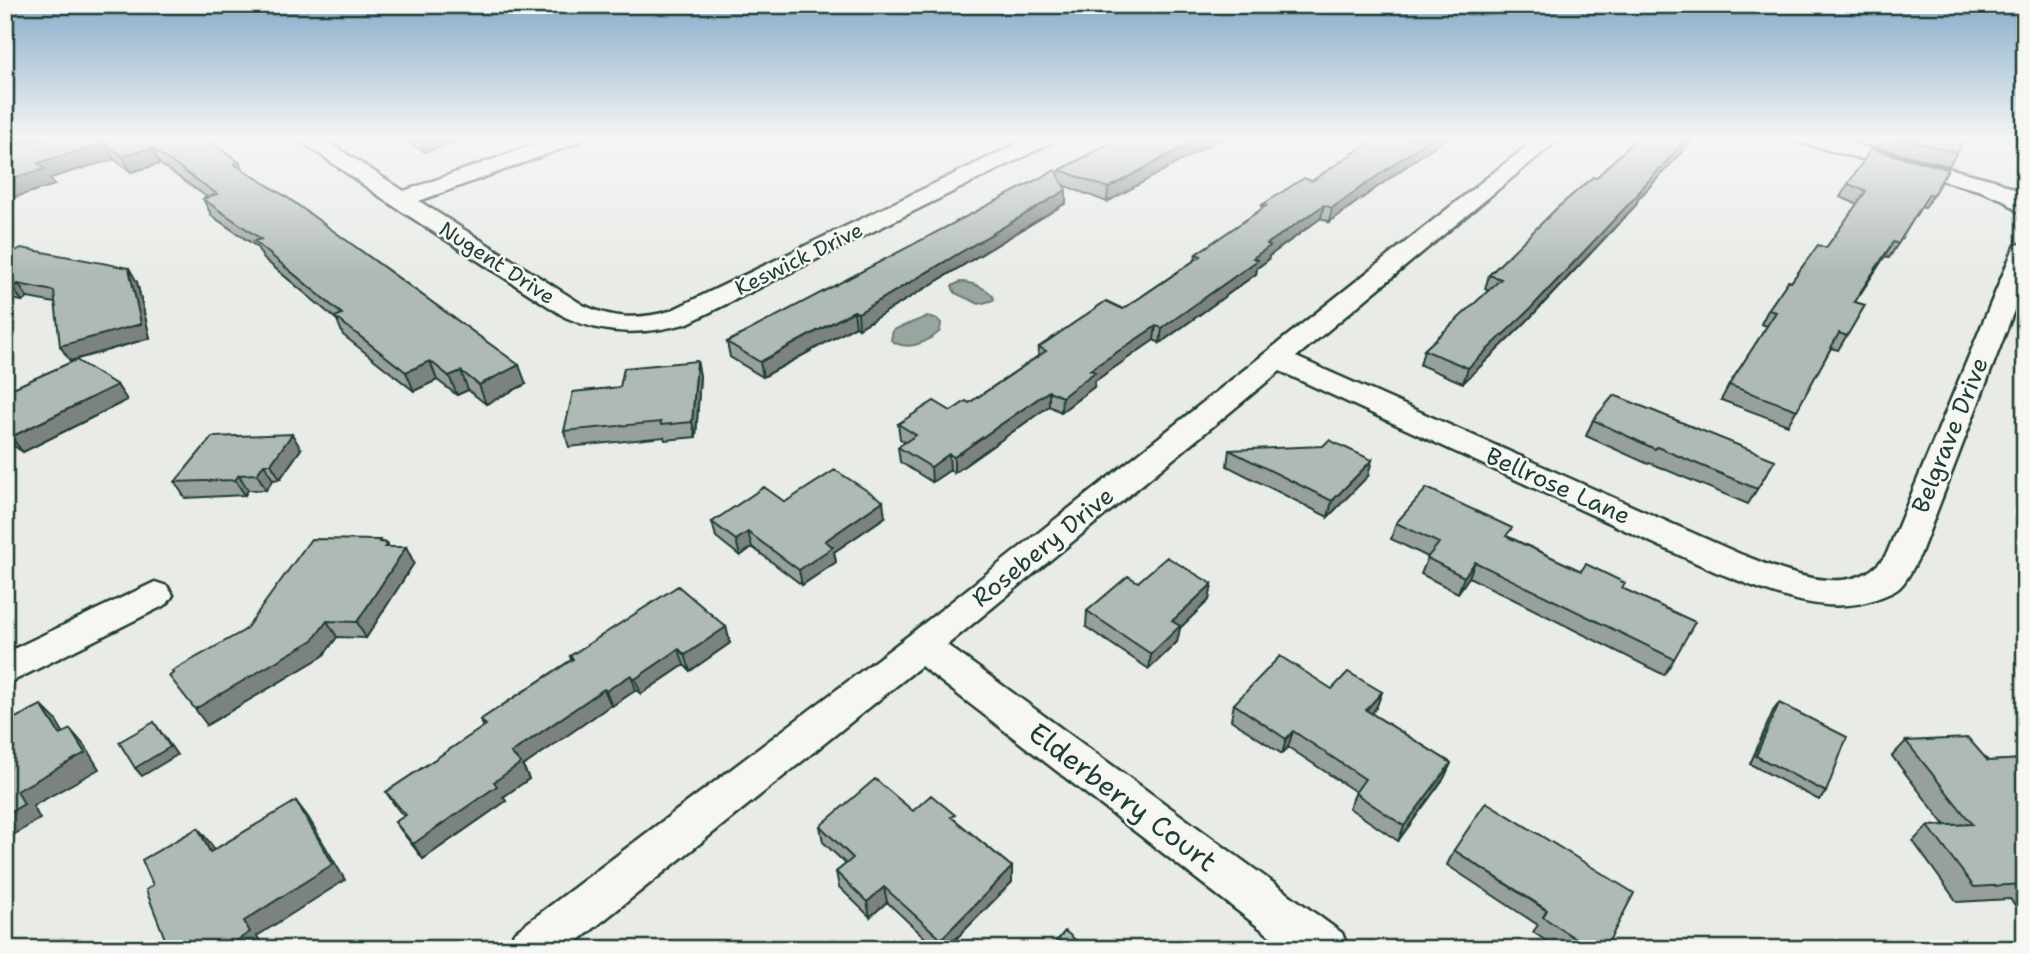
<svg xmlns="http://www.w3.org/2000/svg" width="2030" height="954" font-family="'Shantell Sans',sans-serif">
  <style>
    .water { fill: #99a6a0; stroke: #687c75; stroke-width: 2 }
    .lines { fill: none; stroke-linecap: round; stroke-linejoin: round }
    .minor-casing { stroke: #1f3d34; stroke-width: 5 }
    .minor { fill: #f6f6f2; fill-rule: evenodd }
    .wall { fill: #97a09c; stroke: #1f3d34; stroke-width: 2 }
    .shaded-wall { fill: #7b827f; stroke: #1f3d34; stroke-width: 2 }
    .building { fill: #b0bab5; stroke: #1f3d34; stroke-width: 2 }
    .labels { text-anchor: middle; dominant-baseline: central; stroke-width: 5; stroke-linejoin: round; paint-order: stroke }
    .far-street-label { font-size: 21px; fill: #1f3d34; stroke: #f6f6f2 }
    .street-label { font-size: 24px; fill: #1f3d34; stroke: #f6f6f2 }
    .near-street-label { font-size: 28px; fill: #1f3d34; stroke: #f6f6f2 }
  </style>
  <rect width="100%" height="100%" fill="#e9ebe7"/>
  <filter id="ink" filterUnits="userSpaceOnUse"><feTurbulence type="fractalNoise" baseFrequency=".0143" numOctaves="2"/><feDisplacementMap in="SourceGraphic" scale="14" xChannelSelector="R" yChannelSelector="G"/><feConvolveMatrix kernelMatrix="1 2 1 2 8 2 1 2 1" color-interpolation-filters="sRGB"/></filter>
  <g filter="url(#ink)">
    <path class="water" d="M960 282C971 282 992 289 994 300L979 304 955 293 952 286Z
      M926 317 937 319 941 323 940 331C927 343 906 352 891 340L893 330Z"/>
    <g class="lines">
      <defs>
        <path id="minor" d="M297 138H322L404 191 553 138H583L580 142 419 201 583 305C612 319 639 320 670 311L1029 138H1056L1053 142 688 323C644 335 607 336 565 317L392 205Z
          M1537 138H1560L1296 357 1740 554C1784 571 1855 604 1887 553L2013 250 2016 245 2025 243V282L1920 555C1914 565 1909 578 1900 587 1895 592 1888 594 1881 597 1827 620 1767 591 1716 572L1280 371 947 645 1342 933 1348 949H1287L921 666 568 949H508L514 933 908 636Z
          M1796 138H1831L1994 180 2025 194V213L2017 211 2004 200 1978 190 1799 142Z
          M155 582 167 586 173 595 167 604 5 685V653Z"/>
      </defs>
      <use href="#minor" class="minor-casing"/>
      <use href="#minor" class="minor"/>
    </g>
    <path class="wall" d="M205 138 239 162 242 169 526 384 486 404 468 390 457 395 437 380 414 391 343 335 337 320 263 258 257 247 212 216 203 199 207 197 160 164 131 172 114 159 50 178 55 185 5 149Z
      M401 138H467L425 152Z
      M1120 138H1222L1107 202 1063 185 1066 203 859 328 856 326 763 377 730 357 727 342 1059 178 1060 170Z
      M1376 138H1445L1329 222 1321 218 1269 256 1268 260 1257 268 1256 274 1160 343 1154 340 1095 381 1094 387 1061 412 1049 406 954 473 950 470 932 482 900 462 898 447 905 442 900 439 898 424 951 411 969 403 1038 356 1039 347 1123 309 1195 260 1196 254 1261 210 1262 205 1312 181Z
      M1637 138H1695L1638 199 1636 205 1525 323 1463 383 1420 365 1424 350 1489 291 1485 289 1489 275 1596 178Z
      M1880 138H1965L1949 166 1875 147Z
      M1948 169 1925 208 1921 207 1889 258 1885 256 1855 302 1865 305 1838 350 1831 348 1788 425 1721 400 1729 385 1767 326 1761 324 1768 310 1791 282 1826 248 1857 204 1840 197 1848 184Z
      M5 257 137 282 150 338 70 361 55 303 28 298 22 301 5 298Z
      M697 361 700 376 696 437 665 440 664 437 569 447 564 431 620 387Z
      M117 385 127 400 23 452 5 440V387L13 388Z
      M1593 420 1775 460 1748 504 1650 463 1648 464 1586 436Z
      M301 449 280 479 273 480 266 490H248L245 495 185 498 175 482Z
      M1229 450 1368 476 1328 517 1227 466Z
      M785 502 885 517 834 552 836 562 802 585 752 547 740 556 716 537 712 522Z
      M1396 523 1509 537 1581 571 1622 588 1674 659 1664 675 1469 577 1458 593 1421 574 1428 557 1391 539Z
      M381 542 387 543 389 547H406L414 563 366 638 337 637 323 656 207 725 245 630Z
      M1138 582 1212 584 1209 600 1180 628 1177 642 1149 669 1086 627 1087 611Z
      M726 627 730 643 690 671 684 665 641 694 636 690 612 706 611 705 523 766 529 779 503 797 506 801 423 859 406 837 395 822 404 817 396 807 386 792 484 727 480 720 571 660 570 656Z
      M1332 689 1382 692 1376 708 1371 713 1451 763 1444 778 1398 841 1349 808 1356 792 1288 747 1282 754 1231 720 1234 704Z
      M1779 703 1826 792 1819 800 1750 764 1773 711Z
      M1906 741 1988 761 2025 759V917L2010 899 1957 902 1913 841 1928 826 1945 825 1892 756Z
      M913 811 955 820 1012 867V882L946 949H937L887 902 870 917 839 887 836 872 846 864 823 842 820 826Z
      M1454 850 1605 949H1558L1533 932 1538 925 1447 865Z"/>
    <path class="shaded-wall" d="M5 138H35L5 147Z
      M424 138H467L425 152 420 140Z
      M1200 138H1222L1107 202 1108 188Z
      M1431 138H1445L1329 222 1332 208Z
      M1688 138H1695L1638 199 1636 205 1525 323 1463 383 1468 368Z
      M105 143 114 159 50 178 55 185 5 200V180L38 163Z
      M151 148 160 164 131 172 122 156Z
      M1066 190V203L859 328 858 313Z
      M1324 205 1321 218 1269 256 1268 260 1257 268 1256 274 1160 343 1162 328 1267 244Z
      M1893 242 1885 256 1845 316 1854 302Z
      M129 268 137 282 150 338 70 361 60 346Z
      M18 284 28 298 22 301 12 287Z
      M854 311 856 326 763 377 760 362Z
      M1156 326 1154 340 1095 381 1094 387 1061 412 1062 397 1090 370Z
      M430 361 437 380 414 391 406 372Z
      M697 361 700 376 696 437 692 422Z
      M519 365 526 384 486 404 479 385Z
      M461 371 468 390 457 395 449 376Z
      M117 385 127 400 23 452 11 437Z
      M1049 391V406L954 473V457Z
      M292 434 301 449 280 479 271 464Z
      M949 454 950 470 932 482 931 467Z
      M1372 460 1368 476 1328 517 1332 501Z
      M264 464 273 480 266 490 257 474Z
      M239 475 248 490 245 495 235 480Z
      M883 501 885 517 834 552 836 562 802 585 799 570 825 541Z
      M748 532 752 547 740 556 736 540Z
      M406 547 414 563 366 638 357 622Z
      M1475 562 1469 577 1458 593 1464 577Z
      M5 571 12 585 5 588Z
      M1212 584 1209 600 1180 628 1177 642 1149 669 1151 654 1172 621Z
      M327 621 337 637 323 656 207 725 195 709Z
      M726 627 730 643 690 671 685 655Z
      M679 649 684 665 641 694 635 679Z
      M631 675 636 690 612 706 606 691Z
      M604 689 611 705 523 766 529 779 503 797 506 801 423 859 413 844 494 782 511 753Z
      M1382 692 1376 708 1361 726 1366 710Z
      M41 705 56 720 74 751 60 735Z
      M154 722 177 755 142 776 135 768Z
      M70 729 84 745 99 769 33 806 40 819 5 840V815L17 791Z
      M1293 731 1288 747 1282 754 1286 739Z
      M1451 763 1444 778 1398 841 1404 826Z
      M296 801 308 817 345 880 257 936 264 947 261 949H224L244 921Z
      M198 828 211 844 223 867 210 852Z
      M1012 867V882L946 949H941V939Z
      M884 887 887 902 870 917 867 902Z"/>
    <path class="building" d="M45 138H205L239 162 234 164 288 198 519 365 479 385 461 371 449 376 430 361 406 372 335 317 342 314 254 241 261 239 203 199 217 194 151 148 122 156 105 143 38 163 45 169 5 180V149Z
      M1120 138H1200L1108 188 1060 170Z
      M1376 138H1431L1332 208 1324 205 1267 244 1270 246 1253 258 1258 260 1162 328 1156 326 1090 370 1095 372 1062 397 1049 391 954 457 949 454 931 467 898 447 916 435 898 424 934 401 951 411 966 401 969 403 1046 351 1039 347 1106 301 1123 309 1201 256 1196 254 1266 206 1262 205 1304 178 1312 181Z
      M1637 138H1688L1639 191H1641L1530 309 1468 368 1424 350 1501 279 1489 275 1557 208 1593 177 1596 178Z
      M1900 138H1965L1957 153Z
      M1871 149 1948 169 1933 195 1929 194 1898 244 1893 242 1854 302 1865 305 1847 336 1839 333 1797 410 1729 385 1776 312 1768 310 1788 281 1791 282 1818 245 1826 248 1866 191 1848 184Z
      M1055 170 1066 190 858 313 854 311 760 362 727 342Z
      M21 248 129 268 141 324 60 346 54 291 18 284 12 287 5 286V257Z
      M76 360 117 385 11 437 5 433V387L9 385 13 388Z
      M697 361 692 422 661 425V422L564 431 573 392 620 387 624 368Z
      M1614 395 1775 460 1757 489 1657 447 1655 449 1593 420Z
      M292 434 271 464H264L257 474 239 475 235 480 175 482 212 437Z
      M1329 440 1372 460 1332 501 1229 450 1323 446Z
      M835 470 883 501 825 541 833 547 799 570 748 532 736 540 712 522 764 487 785 502Z
      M1427 488 1512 528 1506 536 1581 571 1586 564 1625 583 1622 588 1695 622 1674 659 1475 562 1464 577 1427 558 1439 543 1396 523Z
      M311 539 380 540 379 542 387 543 385 547H406L357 622 327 621 313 640 195 709 169 676 174 673 172 671 245 630Z
      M1167 557 1212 584 1172 621 1180 626 1151 654 1087 611 1128 576 1138 582Z
      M678 586 726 627 685 655 679 649 635 679 631 675 606 691 604 689 511 753 521 763 494 782 497 786 413 844 395 822 406 815 386 792 486 725 480 720 573 659 570 656Z
      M1280 656 1332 689 1348 672 1382 692 1366 710 1451 763 1404 826 1355 793 1365 779 1293 731 1286 739 1234 704Z
      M1779 703 1847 737 1826 792 1756 756Z
      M41 705 60 735 70 729 85 753 17 791 24 804 5 815V723Z
      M154 722 170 747 135 768 119 742Z
      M1968 738 1988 761 2025 759V884L1974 887 1928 826 1972 824 1906 741Z
      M875 779 913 811 931 795 955 815 951 817 1012 867 941 939 884 887 867 902 836 872 853 858 820 826Z
      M296 801 333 864 244 921 250 932 224 949H169L146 890 153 885 142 860 198 828 210 852Z
      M1486 802 1634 893 1605 949H1591L1543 917 1547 910 1454 850Z
      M1065 931 1086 949H1050Z"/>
  </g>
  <linearGradient id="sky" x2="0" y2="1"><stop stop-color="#88aecb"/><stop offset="0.51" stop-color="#f5f6f4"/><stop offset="1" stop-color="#f5f6f4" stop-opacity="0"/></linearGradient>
  <rect width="2030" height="272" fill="url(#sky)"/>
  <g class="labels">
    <g class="far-street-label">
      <text transform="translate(799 259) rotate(-26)">Keswick Drive</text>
      <text transform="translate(497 263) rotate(33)">Nugent Drive</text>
    </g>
    <g class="street-label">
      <text transform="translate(1950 435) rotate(-68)">Belgrave Drive</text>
      <text transform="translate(1558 486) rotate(24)">Bellrose Lane</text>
      <text transform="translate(1043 547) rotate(-39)">Rosebery Drive</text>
    </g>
    <g class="near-street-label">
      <text transform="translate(1123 797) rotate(37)">Elderberry Court</text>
    </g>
  </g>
  <rect width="2030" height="954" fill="none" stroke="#f6f6f2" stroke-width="28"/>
  <rect x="14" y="14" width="2002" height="926" fill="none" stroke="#1f3d34" stroke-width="2.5" filter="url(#ink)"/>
</svg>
